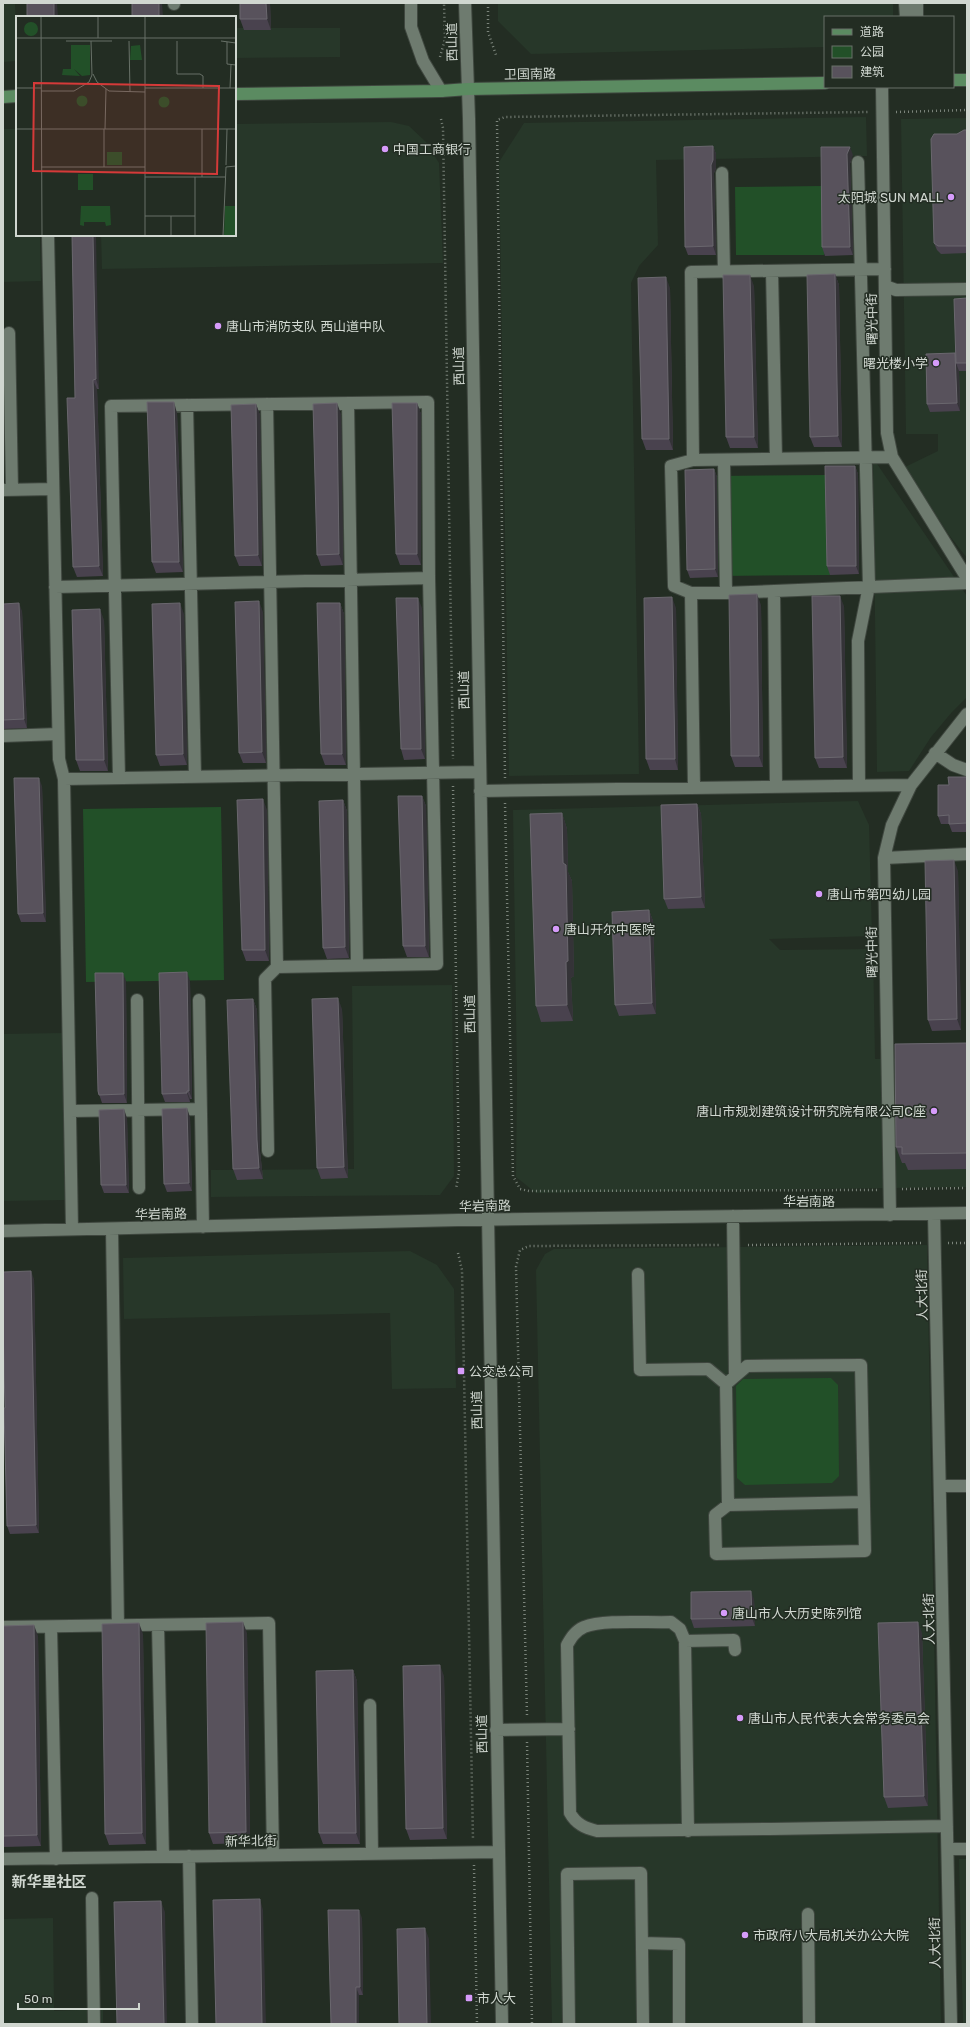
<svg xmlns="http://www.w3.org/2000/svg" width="970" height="2027" font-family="Rubik,'Noto Sans SC',sans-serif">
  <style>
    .built { fill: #273729 }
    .green { fill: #225028 }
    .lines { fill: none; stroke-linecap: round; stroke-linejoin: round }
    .minor-casing { stroke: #3f473f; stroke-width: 14 }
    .major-casing { stroke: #3f473f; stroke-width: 14 }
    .path { stroke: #7b847b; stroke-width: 2.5; stroke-dasharray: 1 3; stroke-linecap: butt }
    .minor { stroke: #6e7b6f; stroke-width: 12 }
    .major { stroke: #5b8b61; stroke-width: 12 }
    .wall { fill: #49424e }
    .shaded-wall { fill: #343337 }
    .building { fill: #58525c; stroke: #6a676e }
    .poi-dot { fill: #d69bfa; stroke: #232d23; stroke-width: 1.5 }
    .labels { text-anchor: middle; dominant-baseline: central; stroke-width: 3; stroke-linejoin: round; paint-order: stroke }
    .street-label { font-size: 13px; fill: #d0d7d0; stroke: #232d23 }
    .poi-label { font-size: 13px; fill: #d0d7d0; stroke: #232d23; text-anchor: start }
    .quarter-label { font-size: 15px; font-weight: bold; fill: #d0d7d0; stroke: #232d23 }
    .inset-road { fill: none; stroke: #687168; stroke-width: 1 }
    .view { fill: #d53a39; fill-opacity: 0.15; stroke: #d53a39; stroke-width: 2 }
    .inset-edge { fill: none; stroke: #d0d7d0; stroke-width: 2 }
  </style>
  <rect width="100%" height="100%" fill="#232d23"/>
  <path class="built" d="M3 3H15L17 61 3 62Z
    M498 3H893V17H825V47L531 54 498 21Z
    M235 28H340V57L235 58Z
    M866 117 867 156 656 160 658 245 639 266 631 283 639 774 509 776 499 162 524 123Z
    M967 118V558L949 535 905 467 938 451V434H906L901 119Z
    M391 122 409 126 426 142 439 163 443 263 102 269 101 235H235V124Z
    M3 129H17V235H40L41 281 3 282Z
    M873 458 967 596V697L952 712 931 737 909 771 877 772Z
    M858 801 869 825 872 936 769 939 780 950 873 949 875 1059 967 1057V1187L536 1193 516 1177 517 1077 513 810Z
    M452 985 454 1176 440 1195 211 1197V1170L354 1169 352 986Z
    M62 1033 65 1200 3 1201V1034Z
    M927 1245 941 2024H552L536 1270 545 1254 554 1249Z
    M410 1251 437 1265 454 1289 456 1388 392 1389 390 1313 124 1319 123 1258Z
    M959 1859H967V2024H963Z
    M53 1918 54 2011 103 2009V2024H3V1919Z"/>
  <path class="green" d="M823 186 824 255H736L735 187Z
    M828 475 830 575 719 576 717 476Z
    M221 807 224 980 86 982 83 809Z
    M831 1378 838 1385 839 1476 832 1483 745 1485 737 1478 736 1386 743 1379Z"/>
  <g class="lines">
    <defs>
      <path id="minor" d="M174 3V4
        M411 3V27L423 61 441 91
        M465 3 469 119 502 2024
        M905 3 906 17
        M917 3V17
        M882 87 887 433 892 457 967 578
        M858 162 869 586 858 641 859 785
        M722 173 724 272
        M48 235 59 759 64 779
        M885 269 691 272 693 460 892 457
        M772 271 776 459
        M885 286 896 290 967 289
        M9 333 12 490
        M348 403 357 965
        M267 404 277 967 265 979 268 1151
        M187 405 195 777
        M693 460 671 466 674 586 691 593H726L967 583
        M724 461 726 593
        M3 490 52 489
        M55 587 429 578 437 964 277 967
        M774 591 776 786
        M691 593 694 788
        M3 736 58 734
        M935 753 953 765 967 770
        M119 778 111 406 428 402 429 578
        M480 791 911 785
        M884 858 967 854
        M137 1000 139 1188
        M199 1000 203 1227
        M70 1111 201 1109
        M934 1214 951 2024
        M890 1215 884 858 892 825 911 785 967 714
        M733 1216 735 1376
        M72 1229 64 779 479 772
        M112 1229 118 1626
        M3 1231 458 1220 967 1213
        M638 1274 640 1370 708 1369 726 1384
        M940 1486H967
        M728 1505 715 1515 716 1554 865 1551 861 1365 747 1366 726 1384 728 1505 864 1502
        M158 1625 163 1857
        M3 1627 269 1623 273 1855
        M51 1627 56 1859
        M685 1641 734 1640 735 1650
        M370 1705 372 1854
        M496 1730 569 1729
        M688 1831 685 1641 680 1629 671 1622C648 1623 604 1619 584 1627 575 1631 571 1638 567 1645L570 1813C576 1824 585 1828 597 1831 714 1830 830 1828 947 1826
        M948 1849H967
        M189 1856 192 2024
        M3 1859 499 1852
        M92 1898 94 2024
        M808 1914 809 2024
        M642 1943 679 1944V2024
        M569 2024 567 1874 641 1873 643 2024"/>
      <path id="major" d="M953 80H967
        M235 94 441 91 468 89 825 83
        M3 97 17 96"/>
    </defs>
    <use href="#minor" class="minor-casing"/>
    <use href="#major" class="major-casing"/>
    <path class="path" d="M488 3V32L496 55
      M440 57 445 39 444 3
      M896 112 967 110
      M441 119 443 128 453 759
      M505 778 497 120 505 117 869 112
      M453 786 459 1172 456 1189
      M505 803 513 1176 520 1189 529 1191 877 1190
      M902 1189 967 1188
      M948 1243H967
      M748 1245 921 1243
      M458 1253 462 1270 473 1840
      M527 1715 516 1267 520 1250 529 1246 721 1245
      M527 1742 532 2024
      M474 1865 477 2024"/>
    <use href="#minor" class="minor"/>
    <use href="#major" class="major"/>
  </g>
  <path class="wall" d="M270 3 271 30H244L240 19Z
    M967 130V253L941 254 937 250 934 243 957 134Z
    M713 146 716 154V168L714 173 716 255H688L685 247Z
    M853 155 850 162 853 255 825 256 822 247Z
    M72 235 99 389H97L103 576 77 577 73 567 75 398Z
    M835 274 839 285 842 447H814L810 437Z
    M754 286 758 448H730L726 437Z
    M670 288 673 450H646L642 439Z
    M967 298V371H959L960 411 930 412 927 404 955 353Z
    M417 403 421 414V565H400L396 554Z
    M256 404 260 415 262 566H239L235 556Z
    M177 413 183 572 156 573 152 562Z
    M341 414 343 565 321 566 317 555Z
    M855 466 858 474 859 574 830 575 827 566Z
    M714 469 717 477 718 577 690 578 687 570Z
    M340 603 344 614 346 765H325L321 754Z
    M3 604 22 611 27 728 3 729Z
    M761 605 763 767H735L731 756Z
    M844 606 847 768H819L815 758Z
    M422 608 425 759 404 760 401 749Z
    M676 608 678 770H650L646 759Z
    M263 612 266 763H243L239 753Z
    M184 614 187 765 160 766 156 755Z
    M104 620 108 771H80L76 760Z
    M967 777V832H952L949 824H941L938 816 949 785Z
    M42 786 46 922H21L18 914Z
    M422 796 426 806 429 957H407L403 946Z
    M343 800 347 811 349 958 327 959 323 948Z
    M697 804 701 814 705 908 668 909 664 899Z
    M267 810 269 961H246L242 950Z
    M562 813 567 829 568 872 572 881 574 976 571 978 573 1021 541 1022 536 1006Z
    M958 871 961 1030 932 1031 928 1020Z
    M649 910 653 921 656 1014 619 1016 615 1005Z
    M126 981 127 1103H102L98 1091Z
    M190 981 192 1099H190V1102H165L162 1094Z
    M253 999 257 1010 260 1151 263 1179 237 1180 233 1169Z
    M342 1009 348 1178 321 1179 317 1168Z
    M967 1043V1169L908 1170 905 1163H902L896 1147Z
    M190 1117 192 1191 167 1192 164 1184Z
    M127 1118 129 1193H104L101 1185Z
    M34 1279 39 1533 10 1534 7 1526 5 1408Z
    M754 1599 755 1626 694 1628 691 1619Z
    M3 1626 38 1636 41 1846 4 1847 3 1844Z
    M247 1633 250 1843 213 1844 209 1833Z
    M922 1633 928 1806 888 1808 884 1797Z
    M143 1634 146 1844 109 1845 105 1834Z
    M353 1670 357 1681 360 1844H323L319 1833Z
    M444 1676 447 1839 410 1840 406 1829Z
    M362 1918 363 1995H359L331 2024Z"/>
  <path class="shaded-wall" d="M54 3H57L58 17H54Z
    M159 3H162L163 17H159Z
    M266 3H270L271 30 267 19Z
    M713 146 716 154V168L714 173 716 255 713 246 711 165Z
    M850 147 853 155 850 162 853 255 850 247 847 154Z
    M93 235H96L99 389 96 379Z
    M835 274 839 285 842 447 838 436Z
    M750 275 754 286 758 448 754 437Z
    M666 277 670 288 673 450 669 439Z
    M955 353 956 363 959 371 960 411 957 403Z
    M93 380 97 389 103 576 99 566Z
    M174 402 177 413 183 572 179 562Z
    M337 403 341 414 343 565 339 554Z
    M417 403 421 414V565L417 554Z
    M256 404 260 415 262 566 258 555Z
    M3 423 4 467 3 464Z
    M855 466 858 474 859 574 856 566Z
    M714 469 717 477 718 577 715 569Z
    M757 594 761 605 763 767 759 756Z
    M840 596 844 606 847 768 843 757Z
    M672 597 676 608 678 770 675 759Z
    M418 598 422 608 425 759 421 749Z
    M259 601 263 612 266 763 262 752Z
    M19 603 22 611 27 728 24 719Z
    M180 603 184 614 187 765 183 754Z
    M340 603 344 614 346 765 342 754Z
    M100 609 104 620 108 771 104 760Z
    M39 778 42 786 46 922 43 913Z
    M422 796 426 806 429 957 425 946Z
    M263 799 267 810 269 961 265 950Z
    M343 800 347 811 349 958 345 947Z
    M697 804 701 814 705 908 701 897Z
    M562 813 567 829 568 872 572 881 574 976 571 978 573 1021 567 1005Z
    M954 860 958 871 961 1030 957 1019Z
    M649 910 653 921 656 1014 652 1003Z
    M187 972 190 981 192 1099 189 1091Z
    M123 973 126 981 127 1103 124 1094Z
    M338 998 342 1009 348 1178 344 1167Z
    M253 999 257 1010 260 1151 263 1179 259 1168 257 1140Z
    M187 1091 190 1099V1102L187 1093Z
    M187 1108 190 1117 192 1191 189 1183Z
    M124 1109 127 1118 129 1193 126 1185Z
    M31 1271 34 1279 39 1533 36 1525Z
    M751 1591 754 1599 755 1626 752 1618Z
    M243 1622 247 1633 250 1843 246 1832Z
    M918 1622 922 1633 928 1806 924 1796Z
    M139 1623 143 1634 146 1844 142 1833Z
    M34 1625 38 1636 41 1846 37 1835Z
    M440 1665 444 1676 447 1839 443 1828Z
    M353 1670 357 1681 360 1844 356 1833Z
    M260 1899 263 1910 266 2024H262Z
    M161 1901 165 1912 167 2024H164Z
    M359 1910 362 1918 363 1995 360 1987Z
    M425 1928 429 1939 431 2024H427Z
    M356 1987 359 1995V2024H356Z"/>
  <path class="building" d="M27 3H54V17H27Z
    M132 3H159V17H132Z
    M240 3H266L267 19H240Z
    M964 130H967V246H938L934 243 931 139 934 134H957Z
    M713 146V160L711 165 713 246 685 247 684 147Z
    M821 147H850L847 154 850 247H822Z
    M72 235H93L96 379 93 380 99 566 73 567 67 398H75Z
    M835 274 838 436 810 437 807 275Z
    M723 275H750L754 437H726Z
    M666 277 669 439H642L638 278Z
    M967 298V363H956L954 299Z
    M955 353 957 403 927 404 926 354Z
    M147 402H174L179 562H152Z
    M337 403 339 554 317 555 313 404Z
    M392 403H417V554H396Z
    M256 404 258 555 235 556 231 405Z
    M825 466H855L856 566H827Z
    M714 469 715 569 687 570 685 470Z
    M757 594 759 756H731L729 595Z
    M812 596H840L843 757 815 758Z
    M672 597 675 759H646L644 598Z
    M396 598H418L421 749H401Z
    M259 601 262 752 239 753 235 602Z
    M19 603 24 719 3 720V604Z
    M180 603 183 754 156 755 152 604Z
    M317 603H340L342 754H321Z
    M100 609 104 760H76L72 610Z
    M948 777H967V823L949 824V815L938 816V785H949Z
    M14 778H39L43 913 18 914Z
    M398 796H422L425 946H403Z
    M263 799 265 950H242L237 800Z
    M343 800 345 947 323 948 319 801Z
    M697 804 701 897 664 899 661 805Z
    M562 813 563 863 566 865 568 961 566 962 567 1005 536 1006 530 814Z
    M954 860 957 1019 928 1020 925 861Z
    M649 910 652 1003 615 1005 612 912Z
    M187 972 189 1091H187V1093L162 1094 159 973Z
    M95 973H123L124 1094 99 1095 98 1091Z
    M338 998 344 1167 317 1168 312 999Z
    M253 999 257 1140 259 1168 233 1169 227 1000Z
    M967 1043V1153L902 1154V1147H896L895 1044Z
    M187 1108 189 1183 164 1184 162 1109Z
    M124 1109 126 1185H101L99 1110Z
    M31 1271 36 1525 7 1526 4 1408H5L3 1323V1272Z
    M751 1591 752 1618 691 1619V1592Z
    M243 1622 246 1832 209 1833 206 1623Z
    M918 1622 924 1796 884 1797 878 1623Z
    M139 1623 142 1833 105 1834 102 1624Z
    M34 1625 37 1835 3 1836V1626Z
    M440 1665 443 1828 406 1829 403 1666Z
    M353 1670 356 1833H319L316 1671Z
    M260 1899 262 2024H216L213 1900Z
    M161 1901 164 2024H117L114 1902Z
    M328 1910H359L360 1987H356V2024H331Z
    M425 1928 427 2024H399L397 1929Z"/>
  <g class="poi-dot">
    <circle cx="385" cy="149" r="4"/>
    <circle cx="951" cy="197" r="4"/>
    <circle cx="218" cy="326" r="4"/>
    <circle cx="936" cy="363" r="4"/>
    <circle cx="819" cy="894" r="4"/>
    <circle cx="556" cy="929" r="4"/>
    <circle cx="934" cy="1111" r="4"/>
    <rect x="457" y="1367" width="8" height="8" rx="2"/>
    <circle cx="724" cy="1613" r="4"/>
    <circle cx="740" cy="1718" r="4"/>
    <circle cx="745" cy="1935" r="4"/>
    <rect x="465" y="1994" width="8" height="8" rx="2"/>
  </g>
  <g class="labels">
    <g class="street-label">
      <text transform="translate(452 42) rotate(-91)">西山道</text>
      <text transform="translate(530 74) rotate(-1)">卫国南路</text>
      <text transform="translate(872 319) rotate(-91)">曙光中街</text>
      <text transform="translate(459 366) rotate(-91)">西山道</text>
      <text transform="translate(464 690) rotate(-91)">西山道</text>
      <text transform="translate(872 952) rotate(-91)">曙光中街</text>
      <text transform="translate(470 1014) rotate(-91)">西山道</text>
      <text x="809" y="1201">华岩南路</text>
      <text transform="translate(485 1206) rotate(-1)">华岩南路</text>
      <text transform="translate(161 1214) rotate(-1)">华岩南路</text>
      <text transform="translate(922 1295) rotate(-91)">人大北街</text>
      <text transform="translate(477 1410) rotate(-91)">西山道</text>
      <text transform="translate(929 1619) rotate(-91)">人大北街</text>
      <text transform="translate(482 1734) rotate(-91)">西山道</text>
      <text transform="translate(251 1841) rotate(-1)">新华北街</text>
      <text transform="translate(935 1943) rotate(-91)">人大北街</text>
    </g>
    <g class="poi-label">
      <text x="393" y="149">中国工商银行</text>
      <text x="943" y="197" text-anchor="end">太阳城 SUN MALL</text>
      <text x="226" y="326">唐山市消防支队 西山道中队</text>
      <text x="928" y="363" text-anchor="end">曙光楼小学</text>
      <text x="827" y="894">唐山市第四幼儿园</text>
      <text x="564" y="929">唐山开尔中医院</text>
      <text x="926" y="1111" text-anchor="end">唐山市规划建筑设计研究院有限公司C座</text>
      <text x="469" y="1371">公交总公司</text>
      <text x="732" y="1613">唐山市人大历史陈列馆</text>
      <text x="748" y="1718">唐山市人民代表大会常务委员会</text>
      <text x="753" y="1935">市政府八大局机关办公大院</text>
      <text x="477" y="1998">市人大</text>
    </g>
    <g class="quarter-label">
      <text x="49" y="1882">新华里社区</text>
    </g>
  </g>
  <g transform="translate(16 16)">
    <rect width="220" height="220" fill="#232d23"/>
    <path d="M8 13a7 7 0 1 1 14 0a7 7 0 1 1-14 0ZM55 29H74V59L66 60 58 53 64 60 46 59 47 53H55ZM124 29 126 44H114L115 30ZM60.5 85a5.5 5.5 0 1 1 11 0a5.5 5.5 0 1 1-11 0ZM142.5 86a5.5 5.5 0 1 1 11 0a5.5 5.5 0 1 1-11 0ZM91 136H106V149H91ZM62 158H77V174H62ZM65 190H94L95 209 90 210 89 206H68V210L64 209ZM209 190H220V220H208Z" fill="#225028"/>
    <path class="inset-road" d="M25 0 26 220M129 0V220M0 22H220M82 22V0M50 25H96M113 25 114 76M161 25V58H184L187 60V72M205 25 220 27M211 26V48L220 49M77 58 81 66 93 75 129 76M0 72H25M129 72H220M214 72 215 49M25 75H58L73 66 76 59 75 25M0 113H220M88 113V151H129M89 113 90 73M210 149 211 113M25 151H88M129 161H209M186 161V113M129 200H179M155 220V200M179 220V161M207 220 210 151 220 150"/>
    <path class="view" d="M18 67 203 70 201 158 17 155Z"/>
    <rect width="220" height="220" class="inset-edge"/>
  </g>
  <rect width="970" height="2027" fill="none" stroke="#d0d7d0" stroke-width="8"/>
  <rect x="824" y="16" width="130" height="72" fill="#232d23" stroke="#687168"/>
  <rect x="832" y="29" width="20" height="6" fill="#5b8b61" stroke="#687168"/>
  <text x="860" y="36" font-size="12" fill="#d0d7d0">道路</text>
  <rect x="832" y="46" width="20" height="12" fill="#225028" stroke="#687168"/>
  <text x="860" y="56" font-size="12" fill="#d0d7d0">公园</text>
  <rect x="832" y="66" width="20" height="12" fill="#58525c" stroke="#687168"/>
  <text x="860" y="76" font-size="12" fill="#d0d7d0">建筑</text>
  <path d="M18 2003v6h121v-6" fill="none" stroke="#d0d7d0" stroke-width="2"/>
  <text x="24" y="2003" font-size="12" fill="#d0d7d0" stroke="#232d23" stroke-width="3" paint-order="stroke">50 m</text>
</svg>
